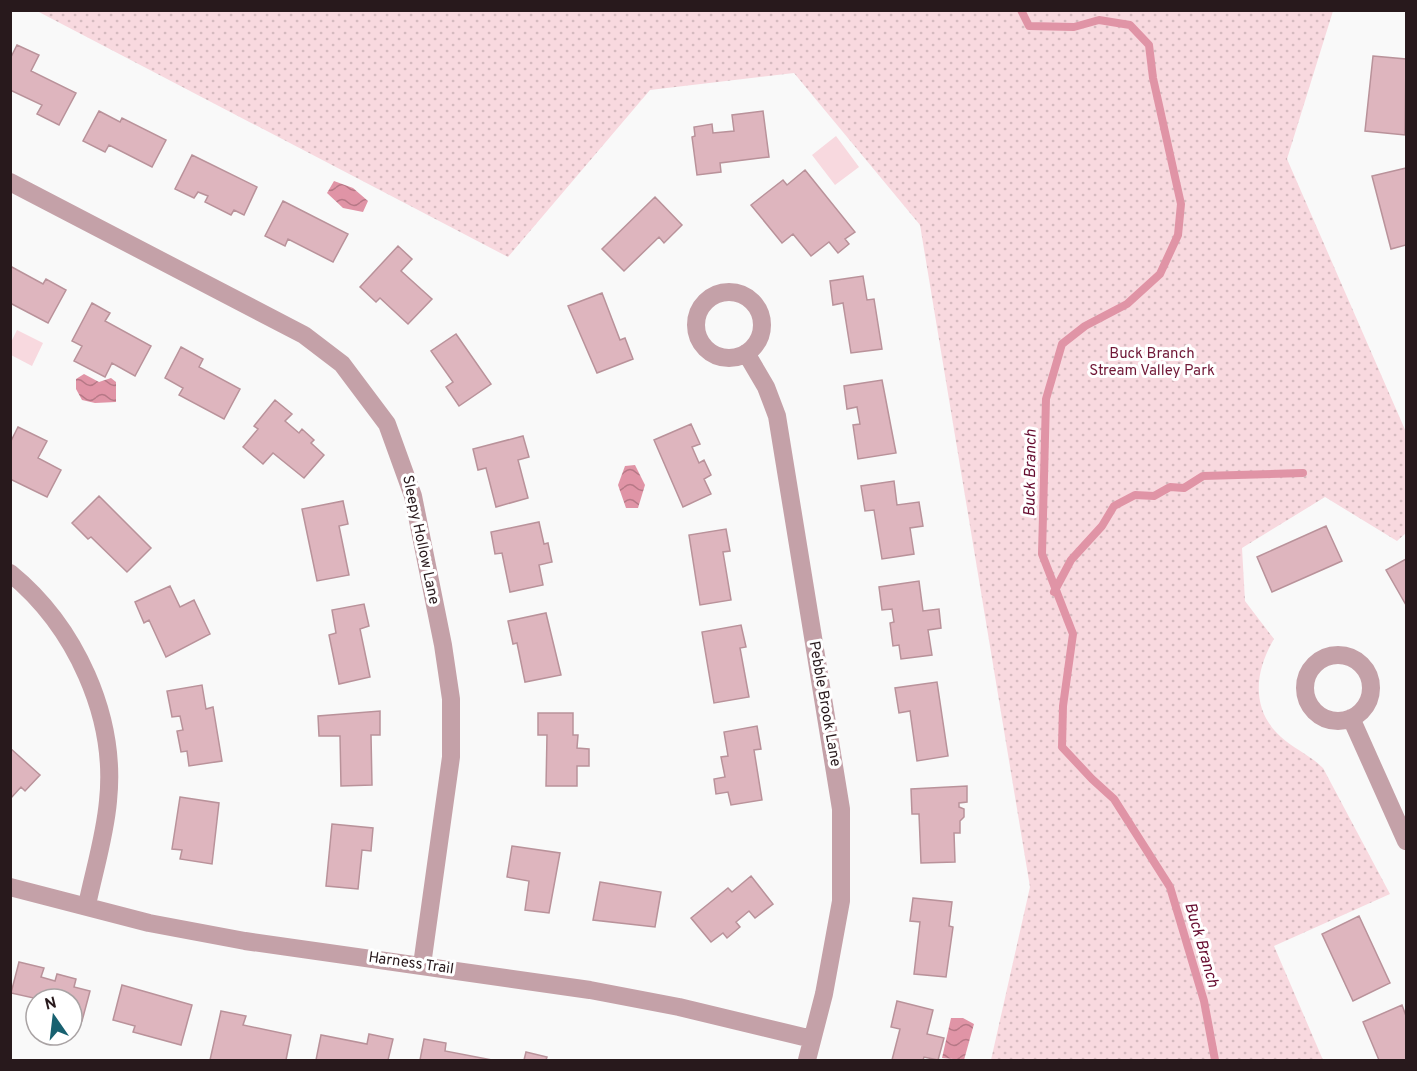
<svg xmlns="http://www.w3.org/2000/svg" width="1417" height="1071" font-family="Overpass,sans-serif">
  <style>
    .grass { fill: #f8d9df }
    .park { fill: url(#park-dots) }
    .water { fill: url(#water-waves) }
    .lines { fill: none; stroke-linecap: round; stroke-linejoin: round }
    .stream { stroke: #e094a6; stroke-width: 8 }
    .building { fill: #deb5be; stroke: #b9929a; stroke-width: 1.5 }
    .minor { stroke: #c4a1a8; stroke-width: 18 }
    .labels { text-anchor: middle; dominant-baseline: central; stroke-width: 6; stroke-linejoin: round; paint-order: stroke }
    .park-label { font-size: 15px; fill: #701837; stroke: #fff }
    .street-label { font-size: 15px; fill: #28191c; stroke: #fff }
    .water-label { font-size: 16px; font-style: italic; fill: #660b2f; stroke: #fff }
  </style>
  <defs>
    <pattern id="park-dots" width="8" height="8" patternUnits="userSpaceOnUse" patternTransform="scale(1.5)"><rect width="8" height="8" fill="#f8d9df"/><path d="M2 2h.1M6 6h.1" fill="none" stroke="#d5babf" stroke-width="1.8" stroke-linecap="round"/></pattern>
    <pattern id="water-waves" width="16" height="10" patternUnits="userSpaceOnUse" patternTransform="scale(1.5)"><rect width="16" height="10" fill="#e094a6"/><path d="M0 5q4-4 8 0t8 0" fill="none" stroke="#b67886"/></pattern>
  </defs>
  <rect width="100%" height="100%" fill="#f9f9f9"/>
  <path class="grass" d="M836 136 859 167 835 185 812 155Z
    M17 330 43 343 32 366 11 355V342Z"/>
  <path class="park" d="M37 11H1333L1287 159 1406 432V533L1397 541 1325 497 1242 548 1245 601 1274 639C1255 671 1250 709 1281 737 1294 749 1310 755 1323 768L1390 894 1274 946 1323 1060H991L1030 887 920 225 794 73 650 90 508 257Z"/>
  <path class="water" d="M334 181 353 188 368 201 363 212 343 208 327 193Z
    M84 374 99 382 111 378 116 382V402L95 403 82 400 76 389V379Z
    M635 465 645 485 638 508H626L618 485 625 466Z
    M951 1018H963L974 1024 964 1060 942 1058Z"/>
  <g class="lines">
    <path class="stream" d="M1021 10 1029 26 1074 27 1099 20 1130 25 1149 45 1153 78 1181 204 1178 235 1160 274 1127 304 1085 326 1062 344 1046 399 1042 554 1073 634 1063 706 1062 747 1092 779 1114 799 1170 887 1204 1001 1215 1060
      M1054 592 1071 560 1102 526 1114 506 1135 495 1154 496 1170 487 1184 488 1203 476 1303 473"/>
  </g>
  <path class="building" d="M17 45 39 55 31 71 76 93 59 125 37 114 42 105 10 90V59Z
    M1373 56 1406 59 1405 135 1365 131Z
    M99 111 120 122 122 118 166 140 152 167 109 145 105 152 83 141Z
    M763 111 769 157 720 163 721 172 697 175 692 137 695 136 694 127 712 124 713 133 734 131 732 115Z
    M192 155 257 187 244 215 234 210 231 215 205 202 208 196 198 192 194 198 175 189Z
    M1406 168V245L1391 249 1372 176Z
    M805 170 855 232 845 239 849 244 838 253 829 242 811 256 793 234 782 243 751 205 783 180 787 185Z
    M655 197 682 225 664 243 659 237 624 271 602 249Z
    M283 201 348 234 333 262 288 239 285 246 265 236Z
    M398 246 412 259 401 271 432 299 408 324 380 298 376 302 360 287Z
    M10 266 43 284 46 279 66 290 48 323 10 303Z
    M863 276 867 300 874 299 882 349 851 353 843 303 833 305 830 281Z
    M602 293 620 340 625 338 633 359 597 373 568 306Z
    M92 303 110 313 105 321 151 346 135 376 112 363 105 377 74 361 82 346 72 341Z
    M456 334 491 384 459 406 446 387 453 382 431 351Z
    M181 347 203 359 199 367 240 389 224 419 179 395 183 388 165 378Z
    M882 380 896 453 858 459 853 425 860 424 857 407 847 409 844 386Z
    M275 400 292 414 285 421 299 433 302 429 314 440 311 443 324 455 304 478 273 453 263 464 243 447 258 429 254 426Z
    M691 424 700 444 692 447 699 463 704 460 711 475 704 479 711 494 683 507 654 440Z
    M18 427 47 441 38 458 61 470 47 497 10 479V443Z
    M523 436 529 457 518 460 528 498 496 507 486 468 478 470 473 449Z
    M894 481 897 505 919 502 923 526 910 528 914 554 882 559 874 510 865 511 861 486Z
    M99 496 151 548 127 572 91 537 88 539 72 523Z
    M343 501 348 524 339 526 349 575 317 581 302 509Z
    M539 522 544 544 548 543 552 562 539 565 543 585 510 592 502 553 495 554 491 532Z
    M1326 526 1342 561 1272 592 1257 557Z
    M726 529 730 551 723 552 731 600 700 605 689 535Z
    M1406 559V605L1386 570Z
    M919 581 923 611 939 609 941 628 928 630 932 655 901 659 899 645 893 646 890 623 894 622 892 609 882 610 879 587Z
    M170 586 180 607 194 600 210 634 166 657 149 620 144 623 135 602Z
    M364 604 369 626 360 629 370 677 339 684 329 635 336 633 332 610Z
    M546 613 561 675 525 682 517 643 513 644 508 621Z
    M741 625 746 647 740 648 749 697 714 703 702 632Z
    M937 682 948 756 917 761 910 711 899 713 895 688Z
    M202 685 206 709 213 707 222 761 189 766 187 751 181 752 177 731 183 730 180 716 172 717 167 691Z
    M380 711V735H371L372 785 341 786 340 736H319L318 716Z
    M538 713H573V735H578L577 748 589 749V766H577V786H546L547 735H538Z
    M757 726 761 749 754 750 762 800 731 805 728 792 716 794 714 779 725 777 721 757 728 756 724 732Z
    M10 748 40 775 25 791 21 787 10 799Z
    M967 786V802L959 803V807L964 809V817L960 821V833H954L955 862 921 863 919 814H912L911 789Z
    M180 797 219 803 212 864 180 859 182 850 172 849Z
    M332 824 373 828 371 851 362 850 358 889 326 886Z
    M512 846 560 853 549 913 525 910 529 881 507 877Z
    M751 876 773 904 755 918 749 911 736 922 740 927 727 938 723 933 711 942 691 918 728 888 732 892Z
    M600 882 661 892 655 927 593 920Z
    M913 898 952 902 949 926 953 927 946 977 914 974 920 922 910 921Z
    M1359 916 1390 983 1353 1001 1322 934Z
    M19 962 44 968 41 977 55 981 57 974 76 979 74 987 90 991 82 1021 72 1019V999H36V1009L32 1008 34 998 11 993Z
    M122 985 192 1005 181 1045 133 1032 135 1026 113 1020Z
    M897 1001 933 1010 927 1034 944 1038 938 1060 924 1057 923 1060H892L900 1029 891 1027Z
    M1402 1005 1406 1016V1060H1379L1363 1022Z
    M221 1011 246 1016 243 1025 291 1035 286 1060H210Z
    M369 1034 393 1039 388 1060H316L321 1035 367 1044Z
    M424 1039 446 1043 445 1051 492 1060H420Z
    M526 1052 547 1057 546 1060H524Z"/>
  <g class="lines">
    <path class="minor" d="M10 182 304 335 342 364 387 424 413 496 443 645 451 699V757L422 965
      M696 325a33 33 0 1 1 66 0a33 33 0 1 1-66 0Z
      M746 353 766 387 777 416 841 809V901L824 994 807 1060
      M10 573C75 626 117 716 108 801 105 836 94 871 87 905
      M1305 688a33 33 0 1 1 66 0a33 33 0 1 1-66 0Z
      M1351 718 1406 841
      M10 887 149 923 245 941 590 990 679 1007 812 1039"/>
  </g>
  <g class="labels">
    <g class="park-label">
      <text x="1152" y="354">Buck Branch<tspan x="1152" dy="17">Stream Valley Park</tspan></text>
    </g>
    <g class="street-label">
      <text transform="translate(420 540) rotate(78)">Sleepy Hollow Lane</text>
      <text transform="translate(824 704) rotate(80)">Pebble Brook Lane</text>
      <text transform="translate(411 964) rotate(8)">Harness Trail</text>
    </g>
    <g class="water-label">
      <text transform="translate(1031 473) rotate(-89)">Buck Branch</text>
      <text transform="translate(1201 945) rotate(74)">Buck Branch</text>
    </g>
  </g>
  <rect width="1417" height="1071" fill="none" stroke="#28191c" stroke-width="24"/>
  <g transform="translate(54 1017) rotate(346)"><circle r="28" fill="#ffffff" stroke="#a9a3a4" stroke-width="1.5"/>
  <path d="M0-4.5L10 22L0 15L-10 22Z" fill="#186170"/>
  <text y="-9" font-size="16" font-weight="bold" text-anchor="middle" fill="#28191c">N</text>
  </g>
</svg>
